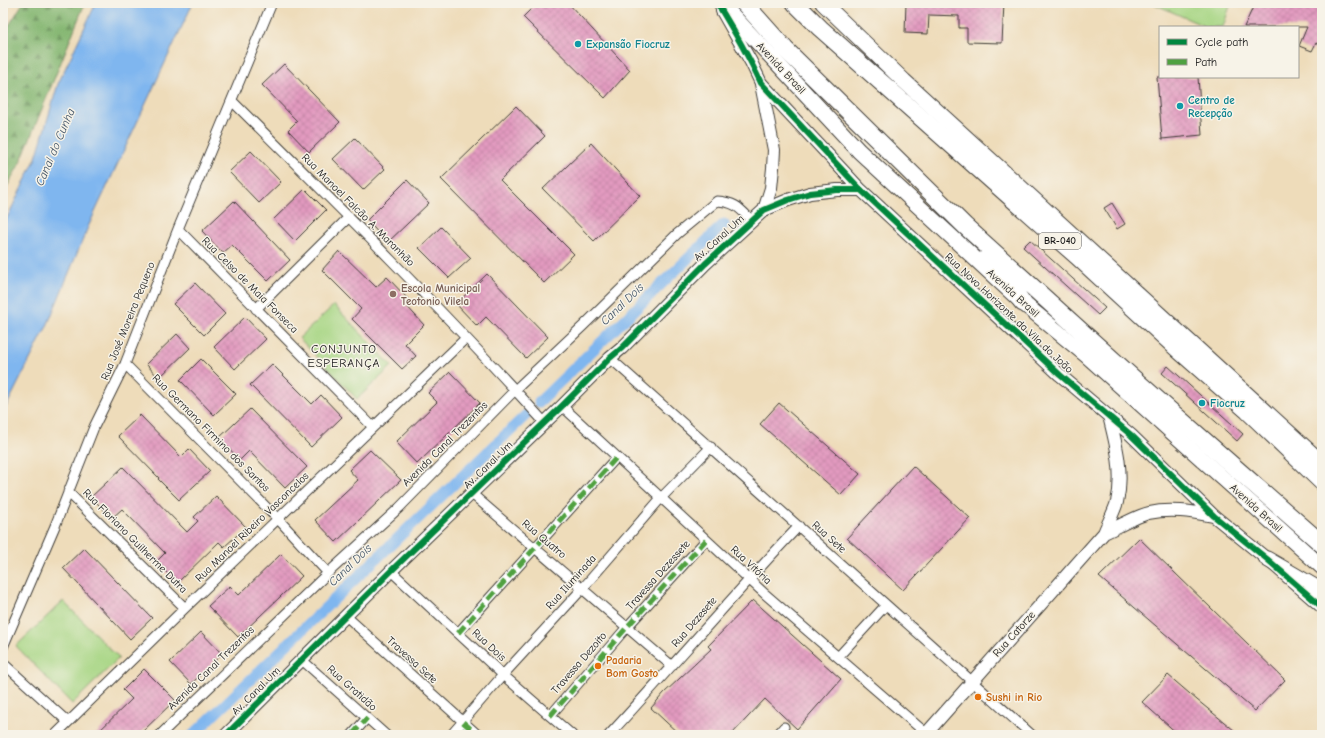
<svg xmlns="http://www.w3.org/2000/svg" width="1325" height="738" font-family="'Comic Neue',sans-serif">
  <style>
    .green { fill: #a7d684; stroke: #627950 }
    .forest { fill: url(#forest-firs); stroke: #506a47 }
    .water { fill: #7fb6ef; stroke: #4e6986 }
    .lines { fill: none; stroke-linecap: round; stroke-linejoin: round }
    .canal { stroke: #7fb6ef; stroke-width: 11 }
    .building { fill: url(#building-cross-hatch) }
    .minor-casing { stroke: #3c3934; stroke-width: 11 }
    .tertiary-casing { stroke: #3c3934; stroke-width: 14 }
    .trunk-casing { stroke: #3c3934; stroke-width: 17 }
    .motorway-casing { stroke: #3c3934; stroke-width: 19 }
    .minor { stroke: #fff; stroke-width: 9 }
    .tertiary { stroke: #fff; stroke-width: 12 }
    .trunk { stroke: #fff; stroke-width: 15 }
    .motorway { stroke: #fff; stroke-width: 17 }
    .quiet { stroke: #4fa141; stroke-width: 5; stroke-dasharray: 10 5; stroke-linecap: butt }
    .cycleway-casing { stroke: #f7f3e8; stroke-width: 8 }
    .cycleway { stroke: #00873e; stroke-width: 6 }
    .culture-dot { fill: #0f9aa8; stroke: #f7f3e8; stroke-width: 1.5 }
    .education-dot { fill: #8d6e63; stroke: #f7f3e8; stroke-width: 1.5 }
    .food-dot { fill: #e8710a; stroke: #f7f3e8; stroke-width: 1.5 }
    .labels { text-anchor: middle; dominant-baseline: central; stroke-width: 3; stroke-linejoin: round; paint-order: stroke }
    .shield { fill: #f7f3e8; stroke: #5e5c59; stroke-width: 1 }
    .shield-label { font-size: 10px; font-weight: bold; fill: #1c1c1c }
    .culture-label { font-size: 11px; font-weight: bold; fill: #0d838f; stroke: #f7f3e8; text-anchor: start }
    .street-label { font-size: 11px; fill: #1c1c1c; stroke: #f7f3e8 }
    .education-label { font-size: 11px; font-weight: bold; fill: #785e54; stroke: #f7f3e8; text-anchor: start }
    .food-label { font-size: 11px; font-weight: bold; fill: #c56008; stroke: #f7f3e8; text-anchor: start }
    .water-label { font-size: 12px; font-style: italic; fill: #3f5266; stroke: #f7f3e8 }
    .neighbourhood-label { font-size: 12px; letter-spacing: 1px; fill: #1c1c1c; stroke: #f7f3e8 }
  </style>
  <defs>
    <pattern id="forest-firs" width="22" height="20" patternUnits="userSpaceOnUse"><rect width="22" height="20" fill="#85b772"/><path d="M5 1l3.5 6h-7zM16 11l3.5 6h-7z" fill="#6c945d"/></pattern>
    <pattern id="building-cross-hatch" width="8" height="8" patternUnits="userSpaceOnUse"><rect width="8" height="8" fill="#e29abf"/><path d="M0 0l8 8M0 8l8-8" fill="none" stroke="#c184a4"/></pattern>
  </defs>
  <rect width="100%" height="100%" fill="#f7f3e8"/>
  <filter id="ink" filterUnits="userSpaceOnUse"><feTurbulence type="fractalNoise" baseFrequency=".025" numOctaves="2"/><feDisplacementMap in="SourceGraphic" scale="8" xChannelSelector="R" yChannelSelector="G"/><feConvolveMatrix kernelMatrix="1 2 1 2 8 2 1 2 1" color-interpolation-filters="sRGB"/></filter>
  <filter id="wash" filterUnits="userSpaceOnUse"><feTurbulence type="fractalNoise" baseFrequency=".012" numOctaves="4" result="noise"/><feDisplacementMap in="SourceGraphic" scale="16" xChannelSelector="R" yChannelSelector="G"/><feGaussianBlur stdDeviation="0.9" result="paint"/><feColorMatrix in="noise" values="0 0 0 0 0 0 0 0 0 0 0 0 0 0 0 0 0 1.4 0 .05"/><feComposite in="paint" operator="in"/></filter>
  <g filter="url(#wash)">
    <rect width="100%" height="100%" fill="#eedcba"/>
    <path class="green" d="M1152 3H1231L1223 27H1206Z
      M334 305 392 366 357 399 299 338Z
      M63 601 119 658 72 704 16 646Z"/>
    <path class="forest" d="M23 3H85L20 163 3 194V35Z"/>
    <path class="water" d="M96 3H193L88 227 47 326 3 413V226L36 158 58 84Z"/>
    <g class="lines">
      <path class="canal" d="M539 402 724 224
        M193 735 526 415"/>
    </g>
    <g id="blocks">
      <path class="building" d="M537 3H568L630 70 605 98 523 17Z
        M906 3H1004L1002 43 967 42V28H959V16L929 15 928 34 905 33Z
        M1255 3H1322V46L1316 43 1312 51 1299 46 1307 27H1244Z
        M284 64 340 122 309 152 288 130 297 121 262 85Z
        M1157 77H1198L1202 135 1162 139Z
        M516 106 545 136 500 180 574 254 544 283 441 179Z
        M355 138 385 169 363 190 333 159Z
        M591 143 640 196 594 241 543 189Z
        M251 151 281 182 259 203 229 172Z
        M407 180 429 203 387 243 367 220Z
        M305 189 326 210 295 241 274 219Z
        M234 201 290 260 268 281 232 245 223 253 202 231Z
        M1112 203 1125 224 1117 229 1104 208Z
        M441 227 471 258 449 278 419 248Z
        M1030 240 1105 308 1098 315 1023 247Z
        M339 251 376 287 387 277 408 299 404 303 424 325 405 344 416 356 402 369 352 319 361 309 322 270Z
        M487 274 548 337 526 358 486 317 477 326 456 304Z
        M195 283 225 314 204 335 173 304Z
        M245 317 266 339 235 369 214 347Z
        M177 334 190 348 159 378 146 364Z
        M201 359 236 394 214 415 180 380Z
        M272 364 312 404 321 395 342 417 311 447 250 385Z
        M1168 366 1243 434 1237 441 1162 373Z
        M450 372 480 403 417 464 396 442 437 402 428 393Z
        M779 403 860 474 841 495 760 424Z
        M250 409 307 467 285 488 249 451 240 460 219 438Z
        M140 415 181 457 189 449 210 471 179 500 158 479 159 478 118 436Z
        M370 450 401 480 336 542 315 520 358 480 349 470Z
        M913 466 970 518 903 590 847 538Z
        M123 467 187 532 198 521 194 517 216 496 246 527 224 547 219 542 177 583 156 562 165 553 122 509 112 518 91 497Z
        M1139 538 1285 680 1255 711 1099 577Z
        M84 548 152 618 130 639 63 568Z
        M281 554 302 576 238 637 208 606 230 586 239 595Z
        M753 600 841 679 797 729 765 699 731 735H680L651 708 664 693 711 649 708 646Z
        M201 632 222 654 191 684 170 662Z
        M144 669 175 700 139 735H95L132 699 123 690Z
        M1168 675 1197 700 1240 735H1179L1142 702Z"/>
    </g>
  </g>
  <g filter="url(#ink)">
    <use href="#blocks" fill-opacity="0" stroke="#3c3934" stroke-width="1"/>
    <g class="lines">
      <defs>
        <path id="minor" d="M232 101C338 206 445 312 545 423
          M178 229 373 427
          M256 309 349 217
          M610 358 1032 735
          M125 364 278 519 328 573
          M562 406 765 594 928 735
          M68 492 185 608
          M472 494 672 666
          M391 571 503 675 572 735
          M346 616 478 735
          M458 633 617 457
          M3 647 55 526 94 427 125 364 178 229 272 3
          M838 657 886 605
          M302 660 386 735
          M3 663 68 722
          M550 716 627 627 706 540
          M55 735 185 608 466 338
          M160 735 328 573 399 508 515 390 583 326 677 234 717 201C736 202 740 209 752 221
          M352 735 367 718
          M451 735 503 675 583 588 661 498 711 447
          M609 735C673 666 734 594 799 526
          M777 735 784 727"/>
        <path id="tertiary" d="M722 11 751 62 761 83 861 190 1060 375 1131 435 1214 516 1267 559 1322 607
          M761 84 774 150 773 168 771 188 764 210
          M1104 533C1118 527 1136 516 1149 513 1171 508 1192 512 1214 516
          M226 735 391 571 562 406 610 358 622 348 705 264 764 210 788 200 810 193 837 190H861
          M925 735 1104 533C1108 523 1114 512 1117 502 1124 473 1116 444 1109 416"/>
        <path id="trunk" d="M721 3 859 151 1023 303 1086 355 1322 567
          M823 3 904 81 1322 463
          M1267 559 1322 591"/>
        <path id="motorway" d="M744 3 785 49 965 226 1133 378 1322 544
          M795 3 820 28 1078 257 1180 351 1248 411 1322 482
          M988 256 1023 303"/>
      </defs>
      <use href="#minor" class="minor-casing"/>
      <use href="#tertiary" class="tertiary-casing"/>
      <use href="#trunk" class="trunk-casing"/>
      <use href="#motorway" class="motorway-casing"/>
      <use href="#minor" class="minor"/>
      <use href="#tertiary" class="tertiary"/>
      <use href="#trunk" class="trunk"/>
      <use href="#motorway" class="motorway"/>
      <path class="quiet" d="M458 633 617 457
        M550 716 627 627 706 540
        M463 722 478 735
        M352 735 367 718"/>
      <defs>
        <path id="cycleway" d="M717 3C733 29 748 55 761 83L861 190 1060 375 1131 435 1214 516 1267 559 1322 607
          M226 735 391 571 562 406 610 358 622 348 705 264 764 210 788 200 810 193 837 190H861"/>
      </defs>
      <use href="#cycleway" class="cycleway-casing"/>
      <use href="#cycleway" class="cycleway"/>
    </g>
  </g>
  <g class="culture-dot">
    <circle cx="578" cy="44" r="4"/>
    <circle cx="1180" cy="106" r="4"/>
    <circle cx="1202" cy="403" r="4"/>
  </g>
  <circle class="education-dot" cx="393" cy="294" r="4"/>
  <g class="food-dot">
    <circle cx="598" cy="666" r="4"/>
    <circle cx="978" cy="697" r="4"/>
  </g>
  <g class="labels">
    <rect class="shield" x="1039" y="233" width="42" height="16" rx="3"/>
    <g class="shield-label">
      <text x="1060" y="241">BR-040</text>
    </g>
    <g class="culture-label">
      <text x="586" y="44">Expansão Fiocruz</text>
      <text x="1188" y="100">Centro de<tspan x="1188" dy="13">Recepção</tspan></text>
      <text x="1210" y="403">Fiocruz</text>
    </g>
    <g class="street-label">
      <text transform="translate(781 68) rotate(47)">Avenida Brasil</text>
      <text transform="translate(358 210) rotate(45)">Rua Manoel Falcão A. Maranhão</text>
      <text transform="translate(719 238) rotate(-42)">Av. Canal Um</text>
      <text transform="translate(250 285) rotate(45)">Rua Celso de Maia Fonseca</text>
      <text transform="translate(1013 293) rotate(42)">Avenida Brasil</text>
      <text transform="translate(1009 313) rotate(43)">Rua Novo Horizonte da Vila do João</text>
      <text transform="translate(128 321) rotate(-68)">Rua José Moreira Pequeno</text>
      <text transform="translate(211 433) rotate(45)">Rua Germano Firmino dos Santos</text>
      <text transform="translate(445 444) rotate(-45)">Avenida Canal Trezentos</text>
      <text transform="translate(488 465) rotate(-44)">Av. Canal Um</text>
      <text transform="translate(1256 508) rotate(42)">Avenida Brasil</text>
      <text transform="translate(252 527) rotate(-44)">Rua Manoel Ribeiro Vasconcelos</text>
      <text transform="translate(829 537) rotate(42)">Rua Sete</text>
      <text transform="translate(544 539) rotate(40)">Rua Quatro</text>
      <text transform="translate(135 541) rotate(45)">Rua Floriano Guilherme Dutra</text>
      <text transform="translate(751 565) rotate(43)">Rua Vitória</text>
      <text transform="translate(658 575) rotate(-48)">Travessa Dezessete</text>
      <text transform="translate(571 582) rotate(-48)">Rua Iluminada</text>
      <text transform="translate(694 622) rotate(-49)">Rua Dezesete</text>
      <text transform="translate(1014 634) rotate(-48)">Rua Catorze</text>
      <text transform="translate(489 645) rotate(43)">Rua Dois</text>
      <text transform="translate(412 660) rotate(42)">Travessa Sete</text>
      <text transform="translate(579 663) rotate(-49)">Travessa Dezoito</text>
      <text transform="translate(211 668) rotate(-44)">Avenida Canal Trezentos</text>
      <text transform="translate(352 688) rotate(42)">Rua Gratidão</text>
      <text transform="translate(256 691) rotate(-45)">Av. Canal Um</text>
    </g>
    <g class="education-label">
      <text x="401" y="288">Escola Municipal<tspan x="401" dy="13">Teotonio Vilela</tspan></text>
    </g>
    <g class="food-label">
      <text x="606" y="660">Padaria<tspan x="606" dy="13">Bom Gosto</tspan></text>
      <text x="986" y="697">Sushi in Rio</text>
    </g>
    <g class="water-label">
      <text transform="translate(55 147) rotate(-67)">Canal do Cunha</text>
      <text transform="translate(622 304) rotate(-44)">Canal Dois</text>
      <text transform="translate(350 565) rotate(-44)">Canal Dois</text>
    </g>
    <g class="neighbourhood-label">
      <text x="344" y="349">CONJUNTO<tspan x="344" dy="14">ESPERANÇA</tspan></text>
    </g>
  </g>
  <rect width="1325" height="738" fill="none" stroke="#f7f3e8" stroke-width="16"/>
  <rect x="1159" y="26" width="140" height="52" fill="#f7f3e8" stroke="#9f9d96"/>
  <rect x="1167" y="39" width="20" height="6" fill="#00873e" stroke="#9f9d96"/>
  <text x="1195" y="46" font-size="12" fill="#1c1c1c">Cycle path</text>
  <rect x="1167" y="59" width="20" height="6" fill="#4fa141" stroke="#9f9d96"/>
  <text x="1195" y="66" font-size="12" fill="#1c1c1c">Path</text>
</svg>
